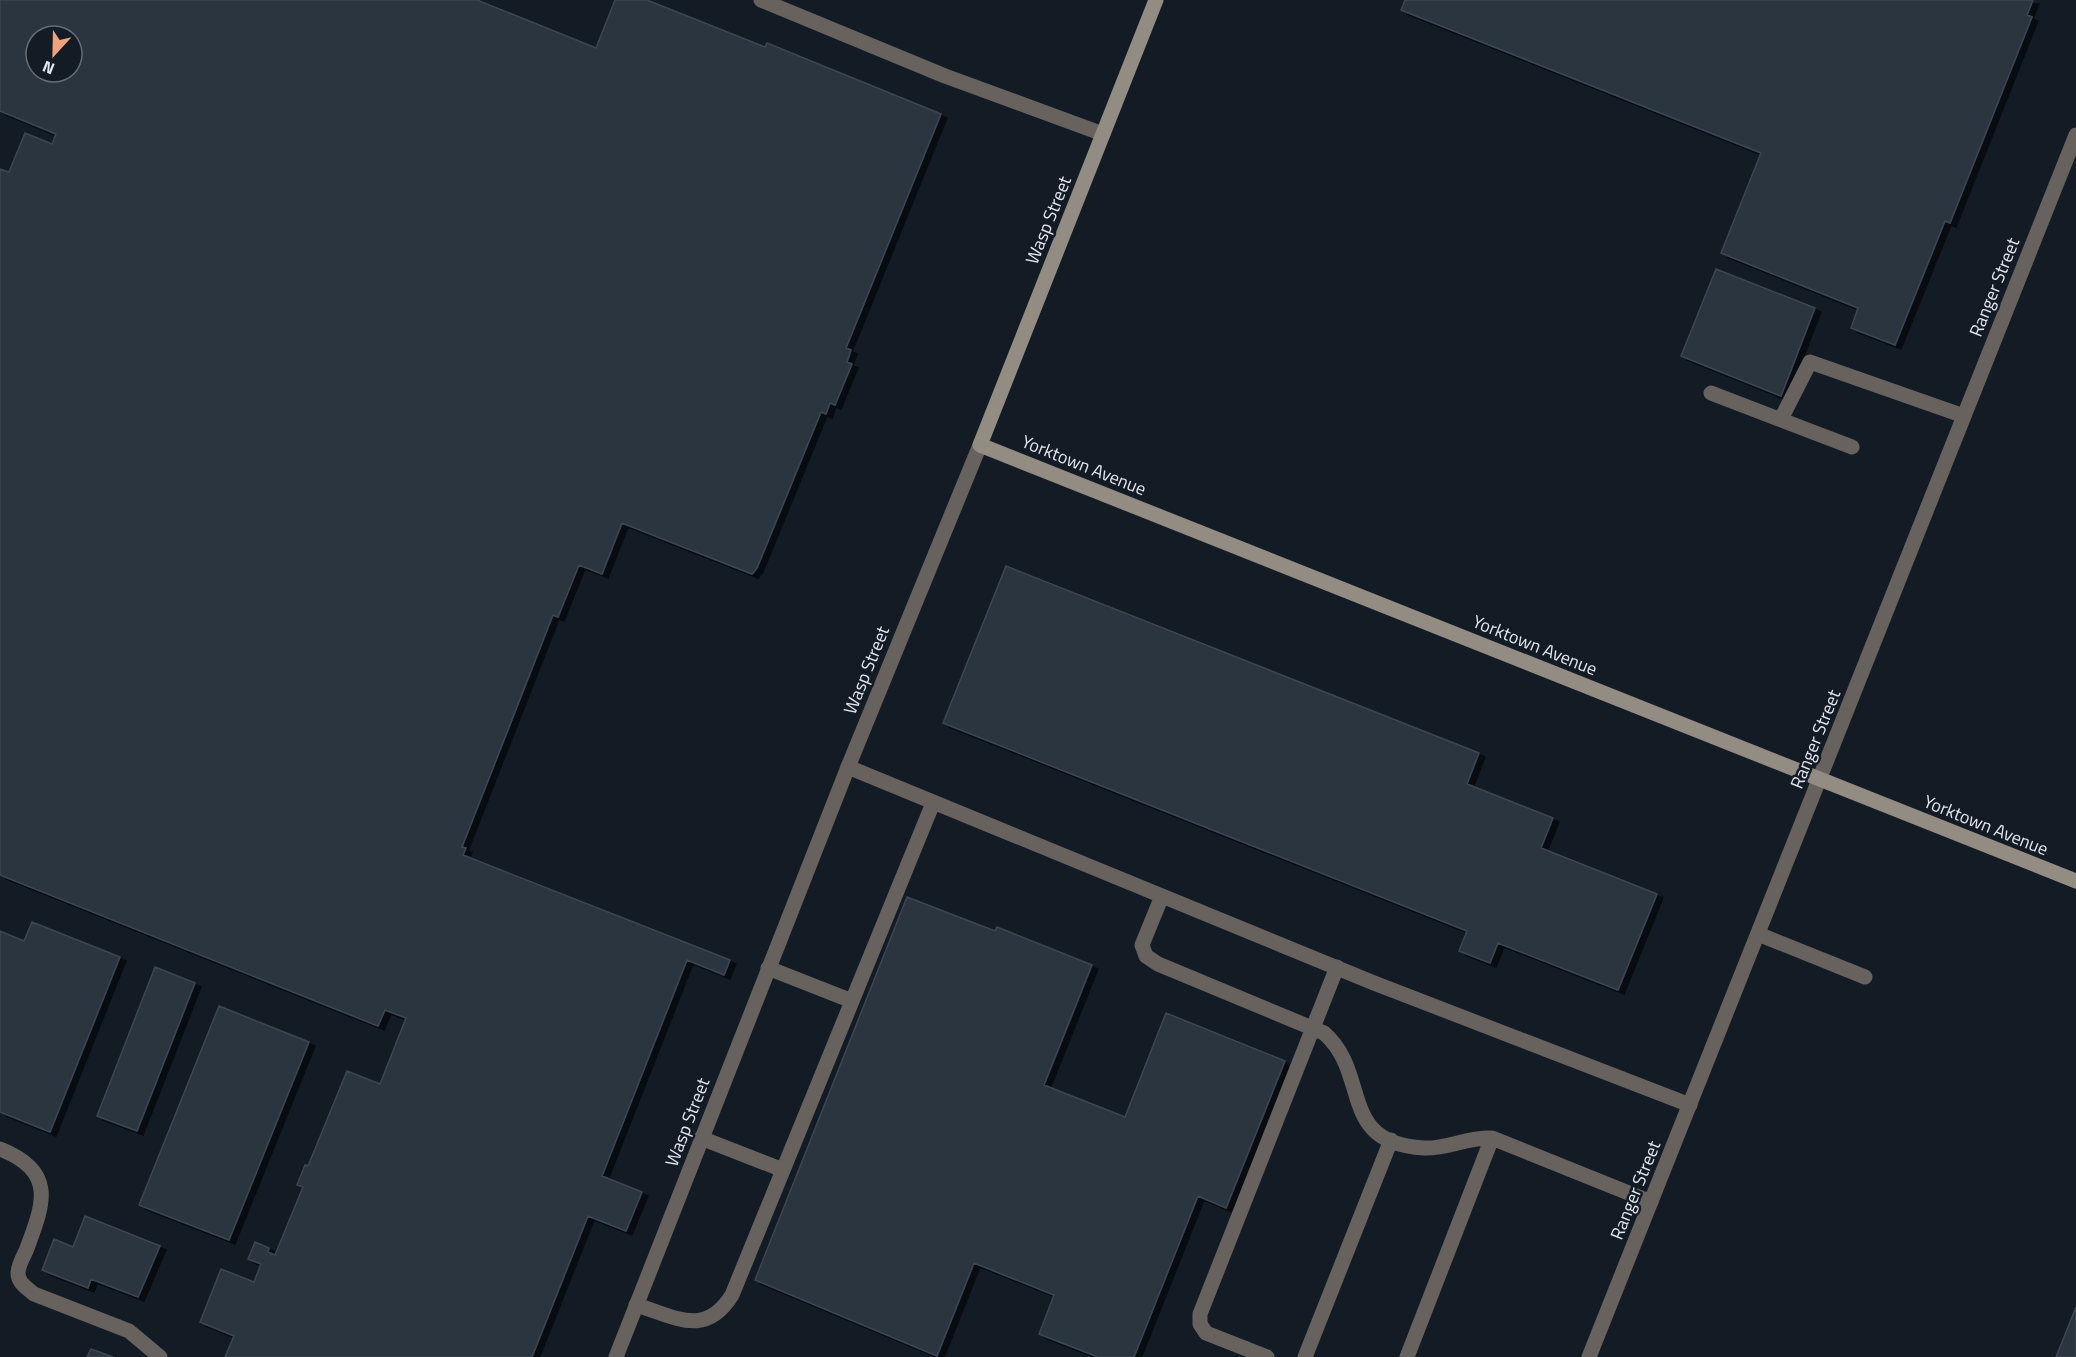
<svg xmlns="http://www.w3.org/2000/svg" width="2076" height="1357" font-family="'Titillium Web',sans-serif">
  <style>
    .building { fill: #2b343f; stroke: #3d4652; stroke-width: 1.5; fill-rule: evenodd; filter: url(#shadow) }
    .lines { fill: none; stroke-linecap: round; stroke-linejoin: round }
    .lane { stroke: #67625d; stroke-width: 15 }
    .street { stroke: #67625d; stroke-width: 15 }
    .secondary { stroke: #928c83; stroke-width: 15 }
    .labels { text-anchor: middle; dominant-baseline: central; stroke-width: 5; stroke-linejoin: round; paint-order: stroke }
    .street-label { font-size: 18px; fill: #e2e7ef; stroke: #131b25 }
  </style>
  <defs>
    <filter id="shadow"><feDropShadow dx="6" dy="4" stdDeviation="0" flood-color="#0009"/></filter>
  </defs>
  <rect width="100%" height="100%" fill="#131b25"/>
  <path class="building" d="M0 0H477L596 48 615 0H647L765 47 767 43 941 114 846 348 851 350 847 362 852 364 835 405 830 403 826 414 821 412 757 568 752 574 622 523 602 574 579 565 558 617 553 615 462 847 466 848 463 855 730 960 724 975 687 960 602 1176 642 1192 626 1231 588 1216 532 1357H225L234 1336 200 1322 221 1269 254 1282 261 1264 248 1259 255 1242 269 1248 268 1252 275 1255 303 1187 297 1185 305 1165 308 1166 347 1071 380 1084 406 1018 385 1010 378 1026 0 875V169L9 172 25 133 52 144 56 134 0 111ZM36 36H72V72H36Z
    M1405 0H2033L2027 15 2032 17 1950 223 1945 221 1895 345 1851 328 1858 308 1721 253 1761 153 1401 10Z
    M1716 269 1815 308 1781 396 1681 356Z
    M1006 566 1479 753 1467 784 1553 818 1541 848 1657 894 1618 990 1498 943 1490 963 1459 951 1467 931 943 723Z
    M907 897 995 931 997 927 1092 965 1044 1085 1125 1117 1166 1013 1285 1061 1226 1208 1198 1196 1134 1357H1098L1039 1334 1054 1295 974 1263 937 1356 755 1280Z
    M32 922 120 957 50 1132 0 1112V931L24 941Z
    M155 967 195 983 137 1131 97 1116Z
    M219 1006 309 1042 229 1240 139 1205Z
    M85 1216 160 1246 138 1297 91 1279 88 1288 42 1270 54 1239 73 1247Z
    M2076 1307V1357H2056Z
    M91 1349 113 1357H87Z"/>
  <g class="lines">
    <path class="lane" d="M761 0 945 76 1103 134
      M1711 393 1852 447
      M1781 419 1810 362 1964 416
      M848 767 1374 983 1690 1105
      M1162 896 1142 945 1146 956 1158 964 1324 1033C1371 1074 1337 1144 1424 1148 1448 1149 1466 1137 1492 1138L1651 1202
      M1758 934 1865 977
      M768 968 852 1001
      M701 1138 783 1170
      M0 1149C58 1172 43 1205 26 1251 23 1257 18 1266 18 1273 18 1283 27 1288 34 1294L129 1331 160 1357
      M636 1305C676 1317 705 1338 732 1295L933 803
      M1267 1357 1206 1333 1200 1324V1314L1337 967
      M1305 1357 1391 1140
      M1407 1357 1492 1138"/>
    <path class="street" d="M616 1357 848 767 980 445
      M1589 1357 2076 135"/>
    <path class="secondary" d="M1156 0 980 445 2076 881"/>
  </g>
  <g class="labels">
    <g class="street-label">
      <text transform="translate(1048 220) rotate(-68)">Wasp Street</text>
      <text transform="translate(1994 287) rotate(-68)">Ranger Street</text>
      <text transform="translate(1084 465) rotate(22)">Yorktown Avenue</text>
      <text transform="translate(1535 645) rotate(22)">Yorktown Avenue</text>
      <text transform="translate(866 670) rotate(-68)">Wasp Street</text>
      <text transform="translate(1815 739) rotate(-68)">Ranger Street</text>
      <text transform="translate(1986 825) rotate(22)">Yorktown Avenue</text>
      <text transform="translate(687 1122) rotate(-69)">Wasp Street</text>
      <text transform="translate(1635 1190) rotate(-68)">Ranger Street</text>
    </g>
  </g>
  <g transform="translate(54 54) rotate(202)"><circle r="28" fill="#131b25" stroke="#666d76" stroke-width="1.5"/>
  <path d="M0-4.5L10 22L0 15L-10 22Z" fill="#f0a27a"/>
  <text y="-9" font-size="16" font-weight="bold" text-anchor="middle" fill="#e2e7ef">N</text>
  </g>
</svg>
